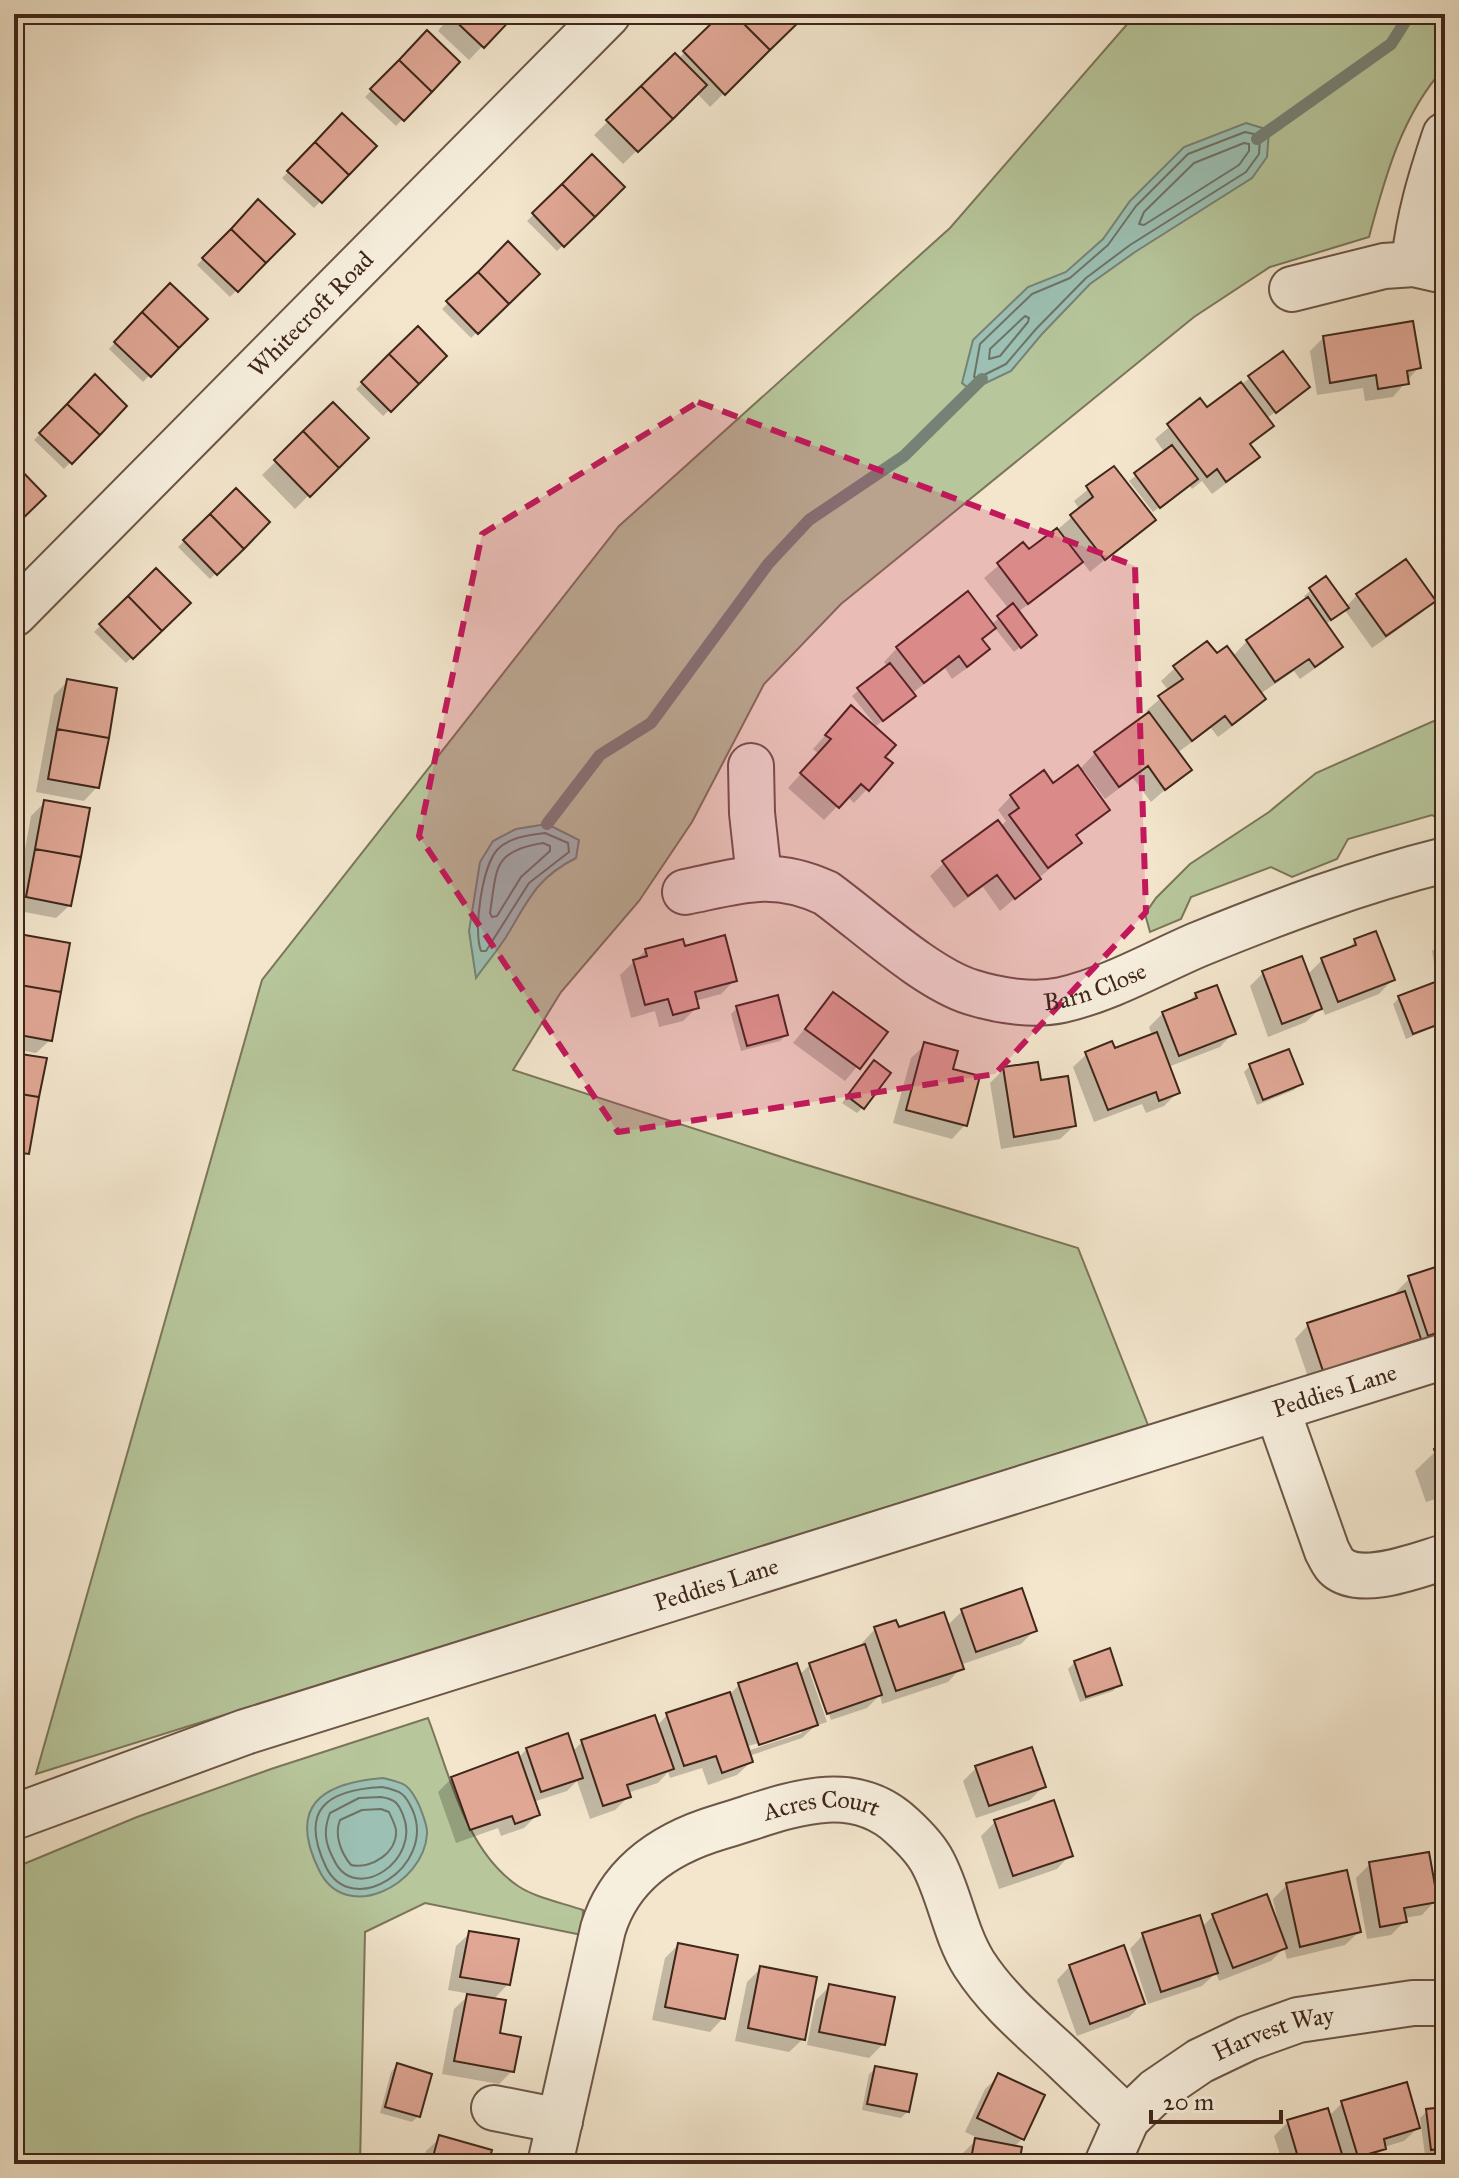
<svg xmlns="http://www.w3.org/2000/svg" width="1459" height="2178" font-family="'IM FELL Great Primer',serif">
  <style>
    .green { fill: #b7c69b; stroke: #7b765a; stroke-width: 2 }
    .water { fill: #9cc0b3; stroke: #778276; stroke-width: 2 }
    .shadow { fill: #0003; fill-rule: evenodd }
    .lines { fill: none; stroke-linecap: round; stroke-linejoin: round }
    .shore { stroke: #6e7366; stroke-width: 2 }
    .stream { stroke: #778276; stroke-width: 12 }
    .building { fill: #e0a795; stroke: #3f261a; stroke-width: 2 }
    .minor-casing { stroke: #6c5647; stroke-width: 48 }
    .minor { stroke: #f7efde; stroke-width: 44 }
    .marked { fill: #c2185b; fill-opacity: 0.2; stroke: #c2185b; stroke-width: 6; stroke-dasharray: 16 10; stroke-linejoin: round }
    .labels { text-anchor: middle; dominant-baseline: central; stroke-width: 6; stroke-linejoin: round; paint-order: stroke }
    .street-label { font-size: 24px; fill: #3f261a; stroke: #f7efde }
  </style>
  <rect width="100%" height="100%" fill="#f3e6cd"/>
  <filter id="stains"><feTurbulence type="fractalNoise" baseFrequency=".0025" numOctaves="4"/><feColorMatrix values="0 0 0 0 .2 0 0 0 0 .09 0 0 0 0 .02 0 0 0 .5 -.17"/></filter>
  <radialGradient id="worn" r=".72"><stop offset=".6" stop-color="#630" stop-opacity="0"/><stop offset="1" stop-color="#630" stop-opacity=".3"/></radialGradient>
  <path class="green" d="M1136 14H1445V67C1402 114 1385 177 1369 237L1270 267 1194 317 841 604 764 684 692 822 639 901 561 992 513 1070 794 1161 1078 1248 1148 1425 36 1774 262 980 619 526 950 228Z
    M1445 716V823L1432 815 1348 839 1337 859 1292 877 1271 867 1191 897 1181 919 1150 932 1145 914 1156 898 1190 864 1269 812 1316 773Z
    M428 1718C450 1775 465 1850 518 1886 536 1898 563 1903 583 1910L582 1935 425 1903 365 1932 360 2164H14V1868L137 1817 271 1769Z"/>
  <path class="water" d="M1246 123 1269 130 1267 157 1252 178 1135 252 1090 284 1042 334 1011 371 971 390 962 383 973 340 1028 287 1066 272 1103 239 1130 201 1184 147Z
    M547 824 579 840 576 858C536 878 528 901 506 937 497 951 486 964 476 978L469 931 480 862 493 841 516 829Z
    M383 1778C405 1783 409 1784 419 1805 422 1813 428 1826 427 1834 424 1885 345 1925 319 1870 288 1807 320 1783 383 1778Z"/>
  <path class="shadow" d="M432 14H513L469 60 438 31 443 25Z
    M724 14H804L710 107 697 93 623 164 594 135 675 56 678 59Z
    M427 33 457 62 396 126 365 97Z
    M342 116 374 146 314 208 282 178Z
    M592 157 622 187 557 251 527 221Z
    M258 202 292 234 230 297 197 265Z
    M508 244 537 274 471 338 442 309Z
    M171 286 205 319 143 382 109 349Z
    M418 329 445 356 383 416 356 389Z
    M1324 337 1419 367 1393 397 1365 401 1363 388 1317 395 1310 351Z
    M95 377 125 406 64 469 34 440Z
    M1250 378 1301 393 1266 419 1271 426 1249 446 1257 456 1244 470 1212 494 1202 481 1192 489 1189 485 1153 512 1129 481 1165 453 1155 439 1200 401 1207 410Z
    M333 405 366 438 295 509 262 475Z
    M1114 468 1153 520 1090 572 1082 561 1067 575 1018 612 1028 641 1014 652 994 627 981 641 987 649 974 663 952 679 945 668 911 694 907 702 876 726 852 696 887 666 884 662 897 648 991 625 1009 609 984 578 1023 545 1028 552 1056 531 1080 510 1074 501Z
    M236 491 267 522 210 579 178 547Z
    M156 570 188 603 126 663 94 632Z
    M1326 578 1346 607 1357 595 1433 601 1420 614 1372 648 1344 609 1325 625 1340 646 1327 660 1300 679 1294 671 1260 694 1264 699 1250 713 1218 737 1211 728 1177 753 1189 769 1151 802 1133 778 1105 799 1084 771 1081 773 1107 810 1075 837 1080 843 1000 911 983 887 954 908 930 876 944 863 1000 827 1006 821 998 810 1011 796 1053 786 1079 770 1095 753 1149 714 1146 711 1169 691 1161 681 1175 668 1216 656 1232 657 1247 641 1307 600 1304 596Z
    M68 681 97 787 84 801 36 792 54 695Z
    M838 721 882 757 867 789 854 803 847 796 824 820 788 788 819 754 813 749Z
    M45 802 70 905 56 918 14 910 31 816Z
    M20 937 50 1040 36 1053 14 1049V942Z
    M1445 938V994L1438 995 1445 1013V1022L1406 1039 1393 1004 1399 998 1439 992 1432 951Z
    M1355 941 1392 980 1379 994 1325 1015 1322 1007 1306 1022 1268 1037 1250 986 1263 973 1307 975 1322 960 1346 951Z
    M683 948 735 980 721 994 695 1001 697 1007 683 1021 659 1027 655 1011 631 1018 620 975 646 950Z
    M833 994 885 1033 845 1081 793 1043Z
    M1196 994 1233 1033 1220 1047 1168 1067 1178 1092 1164 1106 1146 1113 1142 1104 1094 1122 1073 1067 1087 1054 1114 1050 1152 1036 1149 1027 1163 1013 1186 1004Z
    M737 1008 786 1035 780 1041 741 1051 731 1014Z
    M925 1045 951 1071 965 1125 952 1139 893 1123 911 1058Z
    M14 1055 27 1153 14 1166Z
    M1250 1066 1300 1084 1294 1090 1257 1105 1244 1072Z
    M868 1069 863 1107 857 1113 842 1103Z
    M1004 1069 1039 1082 1074 1126 1060 1139 1001 1149 990 1083Z
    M1445 1266V1338L1310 1383 1295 1339 1308 1325 1397 1295 1396 1292 1410 1278Z
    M1445 1447V1496L1426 1502 1415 1471 1436 1451Z
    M962 1611 1034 1631 1021 1644 960 1665 961 1668 948 1682 882 1704 880 1695 867 1708 831 1720 814 1670H809L827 1722 815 1726 802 1738 749 1756 751 1762 737 1775 708 1785 702 1768 670 1778 668 1772 658 1783 627 1793 629 1796 615 1810 590 1819 577 1781 567 1791 533 1802 538 1814 524 1828 501 1836 498 1828 456 1843 438 1792 452 1778 518 1758 527 1749 572 1752 582 1742 657 1726 667 1715 730 1694 739 1685 799 1675 810 1665 863 1647 862 1643 875 1629 947 1626ZM802 1728V1733L750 1750 749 1746Z
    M1075 1662 1119 1684 1113 1691 1080 1702 1068 1669Z
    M977 1767 1044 1786 1030 1800 976 1818 963 1781Z
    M1052 1803 1070 1855 1057 1869 999 1889 981 1836 995 1822Z
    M1370 1864 1432 1880 1445 1867V1914L1440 1915 1437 1899 1422 1915 1404 1918 1405 1921 1391 1935 1367 1939 1356 1878Z
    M1287 1885 1359 1932 1345 1945 1287 1959 1284 1948 1271 1961 1219 1981 1216 1973 1202 1986 1148 2004 1130 1949 1143 1935 1201 1928 1214 1915 1278 1922 1273 1899Z
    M470 1933 508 1984 493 2000 498 2035 512 2071 499 2084 442 2074 454 2009 470 1994 448 1990 456 1946Z
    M678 1945 723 2018 710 2032 652 2020 665 1958Z
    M1070 1966 1143 2003 1129 2017 1077 2036 1057 1980Z
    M761 1968 803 2039 789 2052 735 2041 747 1982Z
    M830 1986 883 2044 869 2058 807 2045 816 2000Z
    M397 2065 418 2116 412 2122 380 2113 391 2072Z
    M876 2068 908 2111 901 2118 862 2110 869 2074Z
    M999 2076 1023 2138 1014 2147 1016 2164H960L962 2154 978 2138 965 2132 985 2089Z
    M1342 2103 1418 2128 1404 2141 1384 2147 1370 2162 1362 2164H1283L1274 2136 1288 2122 1329 2116Z
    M1445 2109V2151L1425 2155 1420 2118 1427 2111Z
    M440 2138 486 2164H422L426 2151Z"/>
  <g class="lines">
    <path class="shore" d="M1245 132 1258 135 1260 138 1259 154 1246 172 1130 245 1086 278 1036 329 1006 364 978 378 974 377 980 344 1032 294 1070 278 1108 245 1136 206 1188 154Z
      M1244 143 1249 144V151L1239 165 1144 225 1139 224 1144 212 1194 163Z
      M1025 316 1029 318 1028 322 1000 356 989 359 990 349Z
      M545 833 568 843 569 852 529 883 486 951H481C473 931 482 865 498 849 510 837 529 835 545 833Z
      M543 843 550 846V851L521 877 497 916 492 917 490 913C497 869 492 851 543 843Z
      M382 1787C401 1791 405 1793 413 1811 436 1867 352 1920 326 1867 299 1810 326 1790 382 1787Z
      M381 1797C394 1799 398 1802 403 1815 422 1860 355 1905 334 1860 325 1843 323 1831 330 1813L359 1798Z
      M381 1809 389 1812C391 1817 395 1824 396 1830 398 1852 371 1870 351 1865 341 1853 334 1835 340 1820L362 1810Z"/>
    <path class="stream" d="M1257 139 1391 44 1410 14
      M547 824 600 755 651 723 768 564 809 520 904 456 982 379"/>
  </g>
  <path class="building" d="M452 14H516L484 48 450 16Z
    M721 14H734L770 50 725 95 683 51Z
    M734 14H807L770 50Z
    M427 30 460 62 432 92 399 60Z
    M675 53 707 85 673 119 641 86Z
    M399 60 432 92 404 121 370 89Z
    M641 86 673 119 638 152 606 120Z
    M342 113 377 146 349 175 315 142Z
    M315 142 349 175 322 203 287 171Z
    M592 154 625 187 595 217 562 184Z
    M562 184 595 217 564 247 532 213Z
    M258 199 295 234 266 263 231 229Z
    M231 229 266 263 238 292 202 258Z
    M508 241 540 274 509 304 478 272Z
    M478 272 509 304 478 334 446 301Z
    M170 283 208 319 179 348 142 312Z
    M142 312 179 348 151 377 114 342Z
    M1413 321 1421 368 1407 371 1409 384 1378 389 1376 375 1330 383 1323 336Z
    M418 326 447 356 419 384 389 354Z
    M1283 351 1310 387 1276 413 1248 376Z
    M389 354 419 384 391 412 361 382Z
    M95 374 127 406 100 435 67 404Z
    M1241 382 1274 426 1250 444 1260 457 1226 482 1217 469 1207 477 1167 424 1200 398 1207 407Z
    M333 402 369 438 339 468 303 431Z
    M67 404 100 435 72 464 39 433Z
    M303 431 339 468 310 497 274 460Z
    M1172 445 1198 479 1160 508 1134 473Z
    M14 463 46 496 16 525 14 523Z
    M1114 466 1156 520 1105 560 1070 515 1093 497 1086 486Z
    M236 488 270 522 244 549 210 514Z
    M210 514 244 549 217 575 183 540Z
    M1057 528 1083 562 1028 604 997 563 1023 542 1029 549Z
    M1406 559 1436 601 1386 636 1356 594Z
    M156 568 191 603 162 631 128 596Z
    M1326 576 1349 608 1331 620 1309 588Z
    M968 591 996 628 982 639 990 649 967 667 959 656 924 683 896 647Z
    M128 596 162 631 133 659 99 624Z
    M1308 597 1343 647 1315 667 1309 659 1275 682 1246 640Z
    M1013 603 1037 635 1021 648 997 616Z
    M1207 641 1217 653 1227 646 1266 699 1232 725 1225 716 1192 741 1158 696 1183 679 1173 666Z
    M890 663 916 696 883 721 857 688Z
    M67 679 117 688 109 738 57 729Z
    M851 705 896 745 885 757 893 763 869 791 861 784 839 808 800 773 831 739 825 735Z
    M1149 712 1192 770 1165 790 1148 766 1119 787 1094 752Z
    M57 729 109 738 99 788 48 779Z
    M1078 765 1110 810 1076 835 1082 843 1048 868 1009 815 1019 808 1010 795 1044 770 1053 783Z
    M44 800 90 808 81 857 35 849Z
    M998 820 1041 879 1015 899 997 875 968 896 942 861Z
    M35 849 81 857 71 906 26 897Z
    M1376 931 1395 980 1338 1002 1321 958 1356 945 1354 939Z
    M19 934 70 943 61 992 14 984V963Z
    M725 935 737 981 695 992 699 1008 673 1015 668 999 645 1005 633 960 647 956 645 949 683 939 685 946Z
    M1302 956 1322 1009 1282 1024 1262 971Z
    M1435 982 1445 1008V1022L1413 1034 1398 996Z
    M14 984 61 992 52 1041 14 1034Z
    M1217 985 1236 1034 1179 1056 1162 1012 1197 998 1195 993Z
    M833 992 888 1032 860 1069 805 1029Z
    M778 995 788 1035 747 1046 736 1006Z
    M1157 1032 1180 1093 1159 1101 1156 1092 1108 1110 1085 1052 1112 1041 1115 1048Z
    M924 1042 958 1051 953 1069 980 1076 967 1126 906 1110Z
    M1289 1049 1303 1084 1263 1100 1249 1064Z
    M14 1053 47 1058 39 1097 14 1093Z
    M874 1060 891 1073 864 1109 847 1096Z
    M1038 1062 1041 1080 1068 1076 1076 1126 1014 1137 1003 1067Z
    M14 1093 39 1097 29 1154 14 1152Z
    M14 1175 23 1177 14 1224Z
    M1445 1264V1330L1428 1336 1408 1276Z
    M1405 1291 1421 1339 1323 1371 1307 1323Z
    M1445 1445V1480L1434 1449Z
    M1022 1588 1037 1631 976 1652 961 1609Z
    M944 1612 964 1669 896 1691 874 1627 896 1620 899 1627Z
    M865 1644 882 1695 827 1714 809 1663Z
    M1110 1648 1122 1685 1086 1697 1074 1661Z
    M797 1663 818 1725 759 1745 738 1683Z
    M730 1692 753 1762 722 1773 716 1756 684 1766 666 1713Z
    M655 1715 674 1769 627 1785 631 1797 603 1806 581 1740Z
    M568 1733 583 1778 541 1792 526 1748Z
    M1032 1747 1046 1787 989 1806 975 1766Z
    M518 1752 540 1815 515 1824 512 1816 470 1830 451 1777Z
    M1054 1800 1073 1856 1013 1876 994 1820Z
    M1429 1852 1438 1902 1404 1908 1407 1922 1380 1927 1369 1862Z
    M1347 1870 1361 1932 1300 1947 1286 1883Z
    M1267 1894 1287 1948 1233 1968 1212 1914Z
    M1200 1915 1218 1973 1161 1992 1142 1933Z
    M469 1931 519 1939 510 1985 460 1977Z
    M678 1943 738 1955 725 2019 665 2007Z
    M1124 1945 1145 2004 1090 2024 1069 1965Z
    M760 1966 817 1977 805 2040 748 2028Z
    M829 1984 895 1997 885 2045 819 2032Z
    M467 1994 506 2000 500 2033 521 2037 514 2072 454 2061Z
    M397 2063 432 2074 420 2117 385 2107Z
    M875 2066 917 2074 909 2112 867 2104Z
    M998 2073 1045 2095 1024 2140 977 2118Z
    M1407 2082 1420 2128 1384 2139 1386 2149 1358 2157 1341 2101Z
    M1445 2107V2148L1431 2150 1426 2109Z
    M1328 2108 1345 2164H1300L1287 2120Z
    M439 2135 492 2150 488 2164H431Z
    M975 2138 1022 2147 1019 2164H970Z
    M1274 2154 1281 2164H1259Z"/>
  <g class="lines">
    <defs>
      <g id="minor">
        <path d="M1414 264C1418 219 1431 177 1445 135"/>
        <path d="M1292 289 1384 266 1414 264 1445 271"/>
        <path id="s1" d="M14 614 608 14"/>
        <path d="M751 766 752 813 759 877"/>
        <path id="s2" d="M685 892C739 881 773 868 826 893 866 922 926 978 971 992 999 1001 1034 1006 1062 1000 1110 989 1153 964 1197 945 1278 912 1360 881 1445 860"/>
        <path d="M1277 1409 1327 1551C1330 1556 1333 1564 1337 1567 1362 1588 1417 1565 1445 1557"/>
        <path id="s3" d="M14 1817 245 1732 1445 1356"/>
        <path d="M494 2108 560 2121"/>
        <path id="s4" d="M550 2164 603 1929C620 1873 666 1843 720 1827 781 1809 849 1776 902 1826 914 1837 926 1849 933 1863 950 1895 955 1934 974 1964 998 2001 1030 2027 1061 2056 1083 2077 1105 2098 1127 2119"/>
        <path id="s5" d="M1107 2164 1127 2119 1156 2091 1200 2061 1248 2038 1298 2020 1413 2003H1445"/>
      </g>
    </defs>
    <use href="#minor" class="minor-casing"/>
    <use href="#minor" class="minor"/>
  </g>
  <path class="marked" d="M698 402 1135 566 1146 912 995 1074 618 1132 419 836 482 534Z"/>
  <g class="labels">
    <g class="street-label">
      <text stroke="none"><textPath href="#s1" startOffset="422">Whitecroft Road</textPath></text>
      <text stroke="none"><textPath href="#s2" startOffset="448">Barn Close</textPath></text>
      <text stroke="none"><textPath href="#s3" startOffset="1388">Peddies Lane</textPath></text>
      <text stroke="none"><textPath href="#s3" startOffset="740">Peddies Lane</textPath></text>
      <text stroke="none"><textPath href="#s4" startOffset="508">Acres Court</textPath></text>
      <text stroke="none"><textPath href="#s5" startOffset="222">Harvest Way</textPath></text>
    </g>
  </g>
  <rect width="1459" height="2178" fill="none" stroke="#f3e6cd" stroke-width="48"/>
  <rect x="16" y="16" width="1427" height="2146" fill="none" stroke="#3f261a" stroke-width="4"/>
  <rect x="24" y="24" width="1411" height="2130" fill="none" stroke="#3f261a" stroke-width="2"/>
  <path d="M1151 2110v12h130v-12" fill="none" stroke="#3f261a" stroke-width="4"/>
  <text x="1163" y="2110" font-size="24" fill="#3f261a" stroke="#f7efde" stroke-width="6" paint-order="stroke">20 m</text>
  <rect width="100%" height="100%" filter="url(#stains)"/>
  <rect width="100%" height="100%" fill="url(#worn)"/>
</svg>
